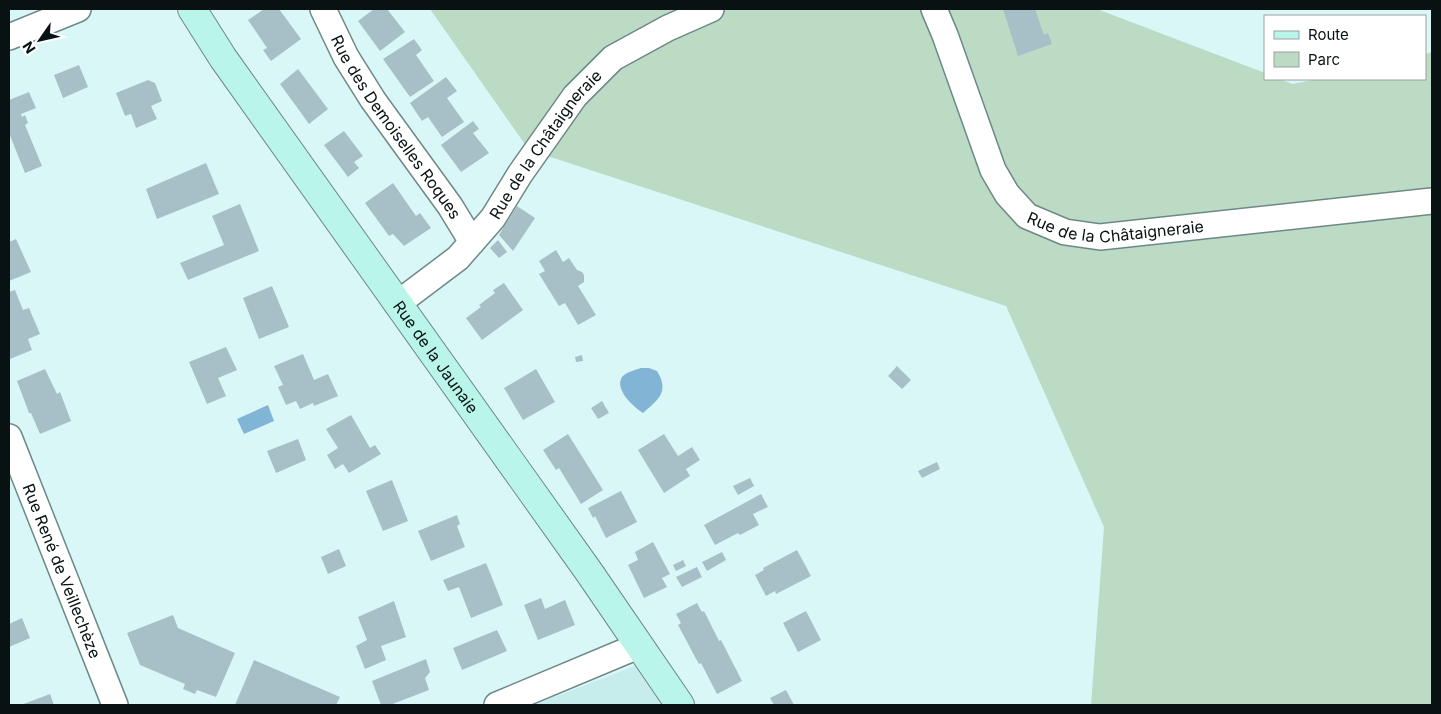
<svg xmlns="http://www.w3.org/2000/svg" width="1441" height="714" font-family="Inter,sans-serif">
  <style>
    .built { fill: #c6edec }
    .green { fill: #bcdbc5 }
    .water { fill: #82b4d6 }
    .building { fill: #a7c0c7 }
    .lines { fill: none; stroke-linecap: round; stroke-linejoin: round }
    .minor-casing { stroke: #6e8888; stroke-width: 28 }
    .secondary-casing { stroke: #6e8888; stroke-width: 30 }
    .minor { stroke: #fff; stroke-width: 25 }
    .secondary { stroke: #baf5ea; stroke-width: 28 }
    .labels { text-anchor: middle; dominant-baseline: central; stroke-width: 4; stroke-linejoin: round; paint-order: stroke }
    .street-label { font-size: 16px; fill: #081212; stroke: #fff }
  </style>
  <rect width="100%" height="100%" fill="#daf7f7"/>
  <path class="built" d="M635 666 662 705H534Z"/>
  <path class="green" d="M430 9H1097L1265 73V79H1279L1293 84 1317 79H1425V54L1432 52V705H1091L1104 527 1006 306 529 150Z"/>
  <path class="water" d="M641 368H649L657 371C670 392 658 400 643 413 634 407 614 390 622 377 626 372 635 370 641 368Z
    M268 405 274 421 244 434 237 419Z"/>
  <path class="building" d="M264 9H279L301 39 271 61 263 50 267 48 248 20Z
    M374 9H387L405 32 380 51 358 21Z
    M1003 9H1035L1044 35 1048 33 1052 44 1018 56Z
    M414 39 422 50 416 55 434 81 410 97 383 59Z
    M79 65 88 87 63 98 54 75Z
    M298 69 328 109 309 124 280 84Z
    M446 77 457 91 447 98 464 122 442 137 428 117 422 121 410 103Z
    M148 80 155 83 162 101 151 106 157 119 136 128 131 114 125 116 116 93Z
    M29 92 36 108 21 114 22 117 25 115 28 123 25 125 42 166 25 173 9 133V100Z
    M473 121 479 129 473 133 489 153 461 172 441 145Z
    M344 131 363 156 354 162 359 168 348 177 324 145Z
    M206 163 219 194 157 219 146 189Z
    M393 183 416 216 420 213 431 228 404 246 393 234 389 236 365 203Z
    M240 204 259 251 188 280 180 263 224 245 212 216Z
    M517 206 535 218 513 251 499 235Z
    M16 239 31 272 9 281V242Z
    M498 240 507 252 499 258 490 248Z
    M556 250 563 262 569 258 577 270 582 272 584 275V282L578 286 596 315 578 325 565 303 559 306 539 274 545 271 539 261Z
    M504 283 523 310 482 340 466 318 481 307 479 305 495 293 493 290Z
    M272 286 289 327 259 339 243 298Z
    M15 290 23 310 29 308 40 334 28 339 32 350 10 359 9 292Z
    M226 347 237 370 218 378 226 396 207 404 189 362Z
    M303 354 314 380 328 374 338 396 314 406 313 403 300 409 296 401 286 405 278 387 283 385 274 366Z
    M582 355 583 361 576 362 575 357Z
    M897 366 911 380 902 389 888 376Z
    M45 369 57 394 60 392 71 421 40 434 31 413H29L17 381Z
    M536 369 555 402 523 420 504 388Z
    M602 401 609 413 598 419 591 408Z
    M351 415 370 448 375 445 381 454 349 473 343 464 335 469 327 455 338 448 326 429Z
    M568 434 603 490 581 504 559 468 556 470 543 450Z
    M664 434 678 456 692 447 700 460 686 469 690 476 664 493 638 450Z
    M298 439 306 460 276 473 267 451Z
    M937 462 940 469 922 478 918 471Z
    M750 478 754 486 738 495 733 486Z
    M392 480 408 521 383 531 366 491Z
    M621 491 637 522 606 538 595 516 593 518 588 508Z
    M761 494 768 507 753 514 759 525 740 535 738 533 715 545 704 525Z
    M457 515 460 524 457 526 465 547 431 561 418 531Z
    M653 542 670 574 662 578 667 587 644 598 628 565 638 560 635 552Z
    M339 549 346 566 328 574 321 557Z
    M797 550 811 576 776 594 775 591 766 596 755 575 764 570 763 568Z
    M722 552 726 560 707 571 702 562Z
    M683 560 686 566 676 571 673 565Z
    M486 563 503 605 471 618 459 587 448 591 443 580Z
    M697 567 702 577 682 587 676 577Z
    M541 598 545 609 565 600 575 625 538 640 524 605Z
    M394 601 406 637 381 646 386 660 365 669 356 646 367 640 358 617Z
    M697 603 702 612 704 611 719 641 721 640 742 681 717 694 701 663 699 664 694 655 678 625 681 623 676 614Z
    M806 611 821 640 798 652 783 623Z
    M173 615 178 628 235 653 216 697 197 690 195 694 183 689 185 684 140 665 127 633Z
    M22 618 30 638 9 647V624Z
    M497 630 507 651 462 670 453 648Z
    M426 659 430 672 425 678 429 690 390 705H381L372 681Z
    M254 660 340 697 336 705H235Z
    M786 690 794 705H774L770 698Z
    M50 694 54 705H21Z"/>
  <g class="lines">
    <defs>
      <g id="minor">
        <path id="s1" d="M323 9 346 57 373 100 450 206 472 242"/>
        <path id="s2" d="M934 9 945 35 993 170 1007 194 1027 216 1065 232 1100 237 1432 201"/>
        <path d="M9 37 78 9"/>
        <path id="s3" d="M397 304 458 258 493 218 520 174 575 96 613 58 668 28 711 9"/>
        <path id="s4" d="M9 437 115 705"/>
        <path d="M497 705 638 646"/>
      </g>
      <g id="secondary">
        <path id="s5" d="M192 9 223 58 589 572 680 705"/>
      </g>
    </defs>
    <use href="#minor" class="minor-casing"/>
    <use href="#secondary" class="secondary-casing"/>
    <use href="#minor" class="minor"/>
    <use href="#secondary" class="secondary"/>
  </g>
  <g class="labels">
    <g class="street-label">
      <text stroke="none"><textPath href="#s1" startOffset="139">Rue des Demoiselles Roques</textPath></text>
      <text stroke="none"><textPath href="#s3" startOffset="220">Rue de la Châtaigneraie</textPath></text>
      <text stroke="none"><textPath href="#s2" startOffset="320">Rue de la Châtaigneraie</textPath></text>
      <text stroke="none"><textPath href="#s5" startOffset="425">Rue de la Jaunaie</textPath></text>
      <text stroke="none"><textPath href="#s4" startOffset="144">Rue René de Veillechèze</textPath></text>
    </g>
  </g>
  <rect width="1441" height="714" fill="none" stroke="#081212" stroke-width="20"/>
  <rect x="1264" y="15" width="162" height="65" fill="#ffffff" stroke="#9ca0a0"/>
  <rect x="1274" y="31" width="25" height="8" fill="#baf5ea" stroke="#9ca0a0"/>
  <text x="1308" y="40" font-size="15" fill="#081212">Route</text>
  <rect x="1274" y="52" width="25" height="15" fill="#bcdbc5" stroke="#9ca0a0"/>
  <text x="1308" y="65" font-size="15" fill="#081212">Parc</text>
  <g transform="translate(40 40) rotate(236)" stroke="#ffffff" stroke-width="4" paint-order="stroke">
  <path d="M0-4L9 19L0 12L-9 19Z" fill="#081212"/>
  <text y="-8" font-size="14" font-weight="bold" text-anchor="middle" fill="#081212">N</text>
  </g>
</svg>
